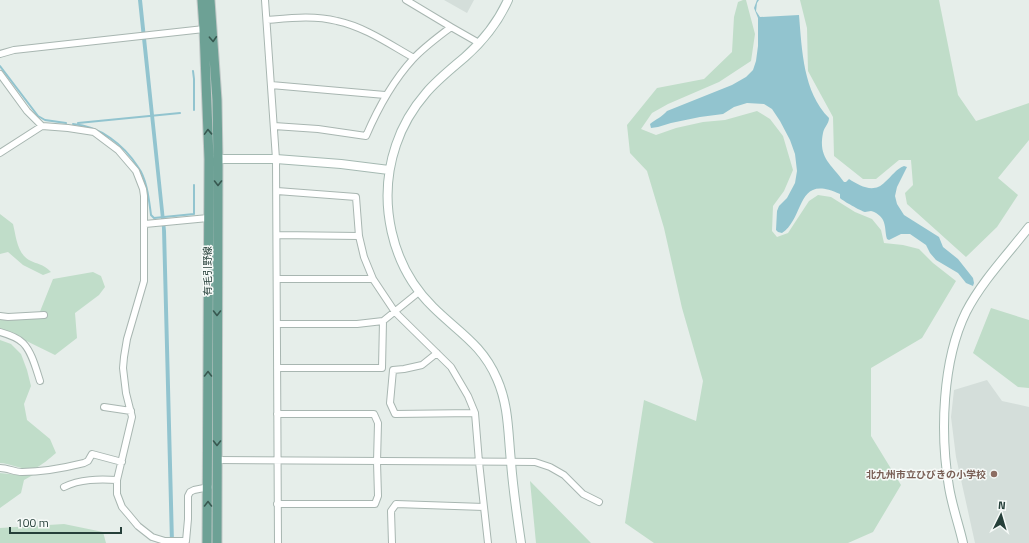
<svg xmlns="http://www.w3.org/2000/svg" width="1029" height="543" font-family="'Titillium Web','Noto Sans JP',sans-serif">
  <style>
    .built { fill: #d4deda }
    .green { fill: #c0ddc9 }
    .water { fill: #92c4cf }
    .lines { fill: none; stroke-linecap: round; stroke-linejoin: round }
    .stream { stroke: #92c4cf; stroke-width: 2 }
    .street-casing { stroke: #a8b6b1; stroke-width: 8 }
    .secondary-casing { stroke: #a5b9b2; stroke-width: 10 }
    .primary-casing { stroke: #c2c9c8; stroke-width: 11 }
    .street { stroke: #fff; stroke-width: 6 }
    .secondary { stroke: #fff; stroke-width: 8 }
    .primary { stroke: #6da195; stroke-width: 9 }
    .oneway { stroke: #375850 }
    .education-dot { fill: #8d6e63; stroke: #f6faf8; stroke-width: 1.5 }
    .labels { text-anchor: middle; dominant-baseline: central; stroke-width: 3; stroke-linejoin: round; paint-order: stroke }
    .street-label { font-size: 10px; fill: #253f39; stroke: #f6faf8 }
    .education-label { font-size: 10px; font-weight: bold; fill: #785e54; stroke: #f6faf8; text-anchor: end }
  </style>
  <rect width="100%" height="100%" fill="#e6eeea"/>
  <path class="built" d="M444 0H474L467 13Z
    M987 380 1002 401 1029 407V543H975L956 457 951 417 954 390Z"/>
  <path class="green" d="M743 0H746L755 34 751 61 719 82 668 104 652 113 641 129 656 135 676 128 703 122 725 120 757 111 770 119 783 136 793 170 784 191 773 206 772 231 777 237 788 233 809 201 818 195 831 197 855 212 872 219 881 230 884 243 903 245 919 249 933 263 956 281 922 338 871 368V436L901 485 873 532 848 543H654L625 523 644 400 696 421 703 381 682 308 664 228 647 171 630 153 627 125 657 88 704 79 732 52 734 17 738 2Z
    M800 0H939L958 95 976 121 1029 103V140L998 178 1018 195 997 227 966 257 907 204 905 193 913 185 911 160H899L876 179H863L834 156 833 117 808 71 807 28Z
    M0 214 13 224C16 236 17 253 29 260 38 265 42 263 51 272L43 275 23 265 8 252 0 254Z
    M93 272 101 276 105 287 99 295 75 313 77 338 55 355 0 328V319H37L53 279Z
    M991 308 1029 320V388L1018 387 973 353Z
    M0 340 11 344 21 354 27 370 31 386 24 404 27 420 50 439 56 453C51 457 40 467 35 468 24 472 11 463 0 463Z
    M0 473 18 475H33L24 480 21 493 0 508Z
    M530 481 591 543H536Z
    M64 524 103 532 106 543H0V528Z"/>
  <path class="water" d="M138 0H142L166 231 174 543H170L162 228Z
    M757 0H759L757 3 756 11 760 17 799 15C802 50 803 92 829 118 829 124 824 127 823 133 818 158 831 164 844 182H846L849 179C860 186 874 194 885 182 892 176 896 169 904 166L907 167 897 187 895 196 897 204 904 215 939 237 943 247 958 259 973 278 974 283 973 286 966 283 958 273 936 260 930 253 926 245 910 234H901L889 240 887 239C885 233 886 226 883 220 881 216 876 212 871 211 869 211 867 212 865 212 861 211 843 201 840 198V194C795 173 806 217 782 233L778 232 776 230 777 211 779 206 787 198 795 183 797 171 795 154 790 140 780 121 772 109 764 104 747 103 734 107 723 114 700 117 671 123 658 127 651 128 650 124C656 119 662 117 667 111L732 85 746 77 753 70 756 61 758 46V18L754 8Z"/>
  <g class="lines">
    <path class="stream" d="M0 66 38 116 45 120 66 123
      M193 71 194 79V110
      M78 123 180 113
      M73 124C100 126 124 145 138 167 147 179 149 200 151 215L154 218 194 214V185"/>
    <defs>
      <path id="street" d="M265 0 276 159 278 543
        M406 0 451 27
        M267 20C290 18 314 15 337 21 365 27 389 44 414 58
        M0 54 14 50 204 29
        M0 74 27 111 42 126
        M271 85 385 95
        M274 126 318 129 366 136C378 108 392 82 413 59 424 47 438 37 451 27L479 43
        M0 153 42 126 68 128 94 132 118 150 136 171 143 189 144 196V281L127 339 124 357 123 368 126 393 132 417 117 480V494L122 507 128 514 138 526 152 537 165 541H186L188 519V496L190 492 194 490 209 487
        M277 191 356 197 359 236 364 257 373 279 395 312 451 367 468 396 475 413 479 462 488 543
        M145 224 208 218
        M277 235 359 236
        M277 279H373
        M0 316 8 317 44 315
        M277 324H357L383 321 419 292
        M0 332C7 334 17 337 23 343 32 352 36 369 40 381
        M437 353 422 365 404 369 393 370 390 403 395 414 475 413
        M277 368H382L383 321
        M104 407 131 411
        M277 414H374L378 423 377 462 378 496 375 504H277
        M217 460 535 462 550 467 564 475 583 494 599 502
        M0 468C8 468 14 472 22 472 43 472 64 468 84 463L88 461 92 454 122 462
        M64 487C80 479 99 479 117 480
        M392 543 391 511 396 504 484 507"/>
      <path id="secondary" d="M508 0C498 22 483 41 465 57 451 69 437 80 426 93 413 108 402 127 396 145 377 201 391 266 433 307 458 332 482 344 497 379 509 406 508 434 511 462 513 489 517 516 521 543
        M213 159H276L341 164 389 170
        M963 543C959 525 952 506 949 487 940 434 942 361 966 312 982 281 1008 254 1029 227"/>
      <path id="primary" d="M202 0 204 29 209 159 207 543
        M210 0 217 100 218 159 217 543"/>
    </defs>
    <use href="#street" class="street-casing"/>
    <use href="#secondary" class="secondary-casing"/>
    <use href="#primary" class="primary-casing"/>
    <use href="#street" class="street"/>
    <use href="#secondary" class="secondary"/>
    <use href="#primary" class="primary"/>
  </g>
  <defs><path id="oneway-chevron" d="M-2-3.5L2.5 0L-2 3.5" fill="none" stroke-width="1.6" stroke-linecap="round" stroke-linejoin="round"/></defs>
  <g class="oneway">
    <use href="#oneway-chevron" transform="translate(213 39) rotate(87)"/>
    <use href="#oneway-chevron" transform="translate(208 132) rotate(-92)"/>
    <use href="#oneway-chevron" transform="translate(218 183) rotate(90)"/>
    <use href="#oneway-chevron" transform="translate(217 313) rotate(90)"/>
    <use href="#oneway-chevron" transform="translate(208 374) rotate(-90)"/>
    <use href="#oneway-chevron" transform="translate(217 443) rotate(90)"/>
    <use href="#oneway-chevron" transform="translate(208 504) rotate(-90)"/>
  </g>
  <circle class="education-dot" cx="994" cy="474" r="4"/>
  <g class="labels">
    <g class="street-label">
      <text transform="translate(207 271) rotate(-90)">有毛引野線</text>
    </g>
    <g class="education-label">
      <text x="986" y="474">北九州市立ひびきの小学校</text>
    </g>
  </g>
  <g transform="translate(1001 515) rotate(5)" stroke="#f6faf8" stroke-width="3" paint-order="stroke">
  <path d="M0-3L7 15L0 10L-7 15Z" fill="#253f39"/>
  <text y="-6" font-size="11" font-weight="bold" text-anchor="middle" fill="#253f39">N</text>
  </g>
  <path d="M10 527v6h111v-6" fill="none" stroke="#253f39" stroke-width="2"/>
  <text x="16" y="527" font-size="12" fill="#253f39" stroke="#f6faf8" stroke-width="3" paint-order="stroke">100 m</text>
</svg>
